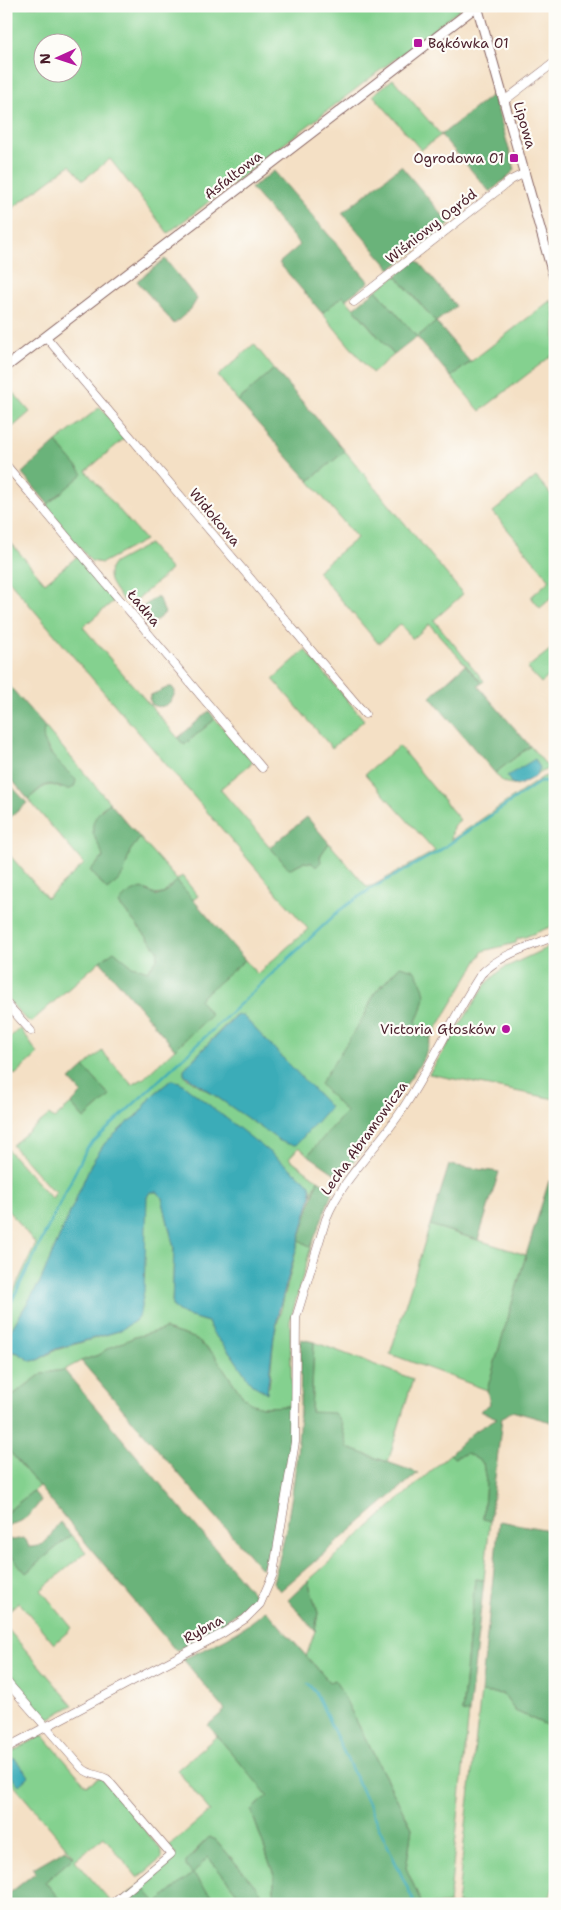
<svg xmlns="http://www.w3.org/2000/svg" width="561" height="1910" font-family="'Shantell Sans',sans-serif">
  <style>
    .green { fill: #84d18f; stroke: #67785d; fill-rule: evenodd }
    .forest { fill: #6bb37a; stroke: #5a6952 }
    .water { fill: #3bacb8; stroke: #426672 }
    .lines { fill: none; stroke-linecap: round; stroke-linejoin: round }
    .stream { stroke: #3bacb8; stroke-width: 2.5 }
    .minor-casing { stroke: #866361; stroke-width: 9 }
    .tertiary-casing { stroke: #866361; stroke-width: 11 }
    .minor { stroke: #fff; stroke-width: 8 }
    .tertiary { stroke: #fff; stroke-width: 9 }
    .poi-dot { fill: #b5179e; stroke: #fdfcf7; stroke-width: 2 }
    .labels { text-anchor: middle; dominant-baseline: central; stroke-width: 4.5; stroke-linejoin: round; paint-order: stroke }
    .poi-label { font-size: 14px; fill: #4a1f2b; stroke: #fdfcf7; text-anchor: end }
    .street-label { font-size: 14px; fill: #4a1f2b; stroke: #fdfcf7 }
  </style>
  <rect width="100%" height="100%" fill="#fdfcf7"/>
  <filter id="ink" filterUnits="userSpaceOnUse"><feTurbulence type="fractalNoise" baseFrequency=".02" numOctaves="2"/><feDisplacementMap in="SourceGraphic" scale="10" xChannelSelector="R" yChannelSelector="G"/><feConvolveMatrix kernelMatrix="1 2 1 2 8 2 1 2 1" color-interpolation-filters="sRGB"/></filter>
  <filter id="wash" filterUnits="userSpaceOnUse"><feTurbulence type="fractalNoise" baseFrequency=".0096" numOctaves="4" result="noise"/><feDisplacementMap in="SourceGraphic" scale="20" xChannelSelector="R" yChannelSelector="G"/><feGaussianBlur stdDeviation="1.12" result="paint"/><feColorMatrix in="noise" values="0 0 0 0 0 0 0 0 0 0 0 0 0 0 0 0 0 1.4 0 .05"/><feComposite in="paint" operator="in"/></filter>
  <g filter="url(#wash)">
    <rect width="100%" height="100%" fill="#f4e0c5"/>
    <path class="green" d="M6 6H464L168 233 110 159 83 180 70 165 6 213ZM42 42H72V72H42Z
      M393 79 441 135 421 150 373 95Z
      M396 276 436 322 417 337 376 290Z
      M343 296 394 355 372 373 322 313Z
      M551 300 555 314V353L480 411 451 377Z
      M254 344 274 369 238 401 218 376Z
      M6 384 30 412 6 433Z
      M100 407 126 437 86 471 145 540 102 563 91 561 46 506 82 474 56 442Z
      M345 451 463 594 434 620 484 681 482 683 429 624 413 639 400 624 380 643 377 642 317 571 357 538 309 481Z
      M536 477 555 499V595L540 608 531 597 550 580 493 512Z
      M6 537 45 583 79 555 116 599 83 627 184 745 215 719 253 762 220 789 289 869 303 862 312 863 316 867 322 853 329 843 367 887 374 885 435 851 365 774 399 746 460 820 453 826 451 840 543 777 555 774V925L525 937 517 939 516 943 483 951 431 1038 424 1035 416 1021 423 1006 400 966 374 994 365 1015 346 1112 308 1155 299 1147 289 1158 318 1180 311 1197 312 1189 171 1080 153 1095 137 1116 126 1124 105 1143 91 1164 40 1282 6 1338V1307L36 1244 6 1208V1148L52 1199 56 1191 50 1188 12 1145 49 1115 54 1119 71 1104 84 1119 110 1096 84 1067 102 1051 132 1085 144 1078 211 1015 198 999 245 960 257 974 308 929 71 654 6 577ZM235 1015 243 1016 280 1141 260 1125 186 1077 184 1069Z
      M149 544 171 570 134 602 123 600C114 588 102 577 114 563Z
      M555 646V671L541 683 527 668Z
      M305 650 364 720 332 748 273 679Z
      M45 727 110 803 101 809 95 838 102 851 103 858 90 870 107 890 126 866 130 851 140 838 177 880 182 876 198 896 193 900 177 881 163 894 153 895 148 890 119 904 158 950 157 959 147 971 132 966 114 952 100 961 31 1022 25 1019 6 997V851L47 898 84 864 28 799C40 791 46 779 61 789L51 753 43 740V733Z
      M530 746 549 768 517 786 503 782 495 773Z
      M555 944V1099L429 1074 486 984 502 969Z
      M20 1028 38 1054 15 1075 6 1065V1041Z
      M150 1192H158L162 1198 174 1248 172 1306 184 1315 208 1322 212 1332 232 1355 253 1385 269 1387 274 1336 299 1240 311 1247 290 1321 292 1406 262 1407 250 1403 240 1393 214 1354 194 1338 165 1329 135 1337 105 1350 101 1354 81 1361 64 1370 43 1373 6 1400V1350L18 1353 31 1361 38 1360 56 1350 119 1331 147 1197Z
      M430 1225 526 1255 487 1390 390 1354Z
      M314 1342 413 1379 388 1462 347 1448 341 1423 311 1413Z
      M6 1447 39 1486 6 1513Z
      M467 1453 483 1463 486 1482 483 1518 490 1521 484 1580 475 1579 462 1712 469 1713 449 1904H422L406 1868 412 1828 335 1680 330 1683 306 1657 315 1631 318 1613 308 1581 450 1454 454 1458Z
      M71 1535 86 1552 41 1590 72 1628 54 1644 19 1602 6 1613V1550L26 1573Z
      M6 1627 73 1705 45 1721 6 1675Z
      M481 1692 503 1694 515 1711 555 1729V1880L548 1904H457Z
      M43 1735 86 1785 99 1778 103 1779 162 1851V1858L138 1878 104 1837 75 1860 113 1904H64L45 1882 74 1856 6 1776V1770L19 1785 12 1759 6 1764V1755Z
      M217 1736 269 1796 251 1810 274 1875V1897L269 1902 216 1840 209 1837 192 1854 208 1857 246 1904H218L193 1874 157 1904 140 1884 176 1855 169 1846 210 1811 177 1770Z"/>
    <path class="forest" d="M493 94 515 170 490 192 441 135Z
      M401 166 450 224 391 269 342 213Z
      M274 171 369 282 346 299 343 296 322 313 279 263 300 245 251 188Z
      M165 259 197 299 191 309 174 324 137 281Z
      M416 259 456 306 436 322 470 362 451 377 417 337 394 355 354 308 376 290 417 337 436 322 396 276Z
      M274 369 345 451 309 481 238 401Z
      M56 442 83 474 48 504 22 473Z
      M156 597H158L165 613 152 624 140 612V609Z
      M465 665 482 683 478 686 530 746 495 773 430 697Z
      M6 682 45 727C36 747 64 767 76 780 74 799 56 782 47 785 42 786 33 795 28 799L6 773Z
      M169 687H172L175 691C173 703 163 710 152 705L149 698 151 695Z
      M209 711 215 719 184 745 178 738Z
      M6 780 27 803 6 821Z
      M110 803 140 838 130 851 124 873 118 881 107 890 90 870 103 858C102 850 98 845 95 838 88 823 98 811 110 803Z
      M307 817 329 843 320 856 321 862 316 867 312 863 303 862 289 869 270 847Z
      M177 881 245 960 199 999 211 1015 175 1049 100 961 114 951 132 966 148 971 157 959 158 950 119 904C125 894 131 892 142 888L157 896 163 894Z
      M400 966 414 970C428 993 428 996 416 1021L424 1035 431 1038 424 1058 359 1155 340 1176 334 1173 308 1155 346 1112 320 1084 365 1015 374 994Z
      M84 1067 110 1096 84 1119 71 1104 82 1093 70 1080Z
      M449 1165 499 1172 478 1240 430 1225Z
      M318 1180 333 1190 311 1247 299 1240Z
      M549 1181H555V1423L512 1411 502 1418 490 1521 483 1519 486 1482 483 1463 467 1453 454 1458 450 1454 472 1433 497 1418 480 1411 490 1404 487 1390 526 1255Z
      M165 1329 194 1338 214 1354 240 1393 250 1403 262 1407 292 1406C289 1461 282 1518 262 1570L81 1361 101 1354 105 1350 135 1337Z
      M301 1339 314 1342 311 1412 334 1413 341 1423 348 1448 418 1473 280 1591 273 1582C289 1528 298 1465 300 1408 301 1385 300 1362 301 1339Z
      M64 1370 255 1596C233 1620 204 1634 176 1651L6 1447V1400L43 1373Z
      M33 1491 41 1500C36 1508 29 1516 21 1521 16 1524 11 1523 6 1527V1513Z
      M499 1521 555 1531V1729L515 1711 503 1694 481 1692Z
      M60 1522 71 1535 26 1573 6 1550V1536C12 1543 15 1539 23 1538L26 1540 29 1547C49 1548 50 1532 60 1522Z
      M475 1579 484 1580 469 1713 462 1712Z
      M308 1581 318 1613 315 1631 288 1600Z
      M266 1610 329 1682 335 1680 412 1828 406 1868 422 1904H246L208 1857 193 1874 218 1904H116L140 1884 157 1903 192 1874 186 1866V1862L209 1837 216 1840 269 1902 274 1897V1875L251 1810 268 1796 208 1725 225 1710 183 1659C213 1646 242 1632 266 1610Z
      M66 1849 74 1857 45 1882 64 1904H6V1896L36 1872 33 1868Z"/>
    <path class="water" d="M535 759 540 768 536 776 519 785 511 783 507 776Z
      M236 1015 243 1016 330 1107 296 1145 288 1144 280 1141 184 1074V1069Z
      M171 1080 180 1082 310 1184 311 1197 279 1310 274 1336 267 1393 253 1385 248 1379 232 1355 212 1332 208 1322 184 1315 172 1306 174 1248 162 1198 158 1192H150L147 1197 144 1291 140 1313 135 1321 119 1331 56 1349 38 1360 31 1361 18 1353 6 1350V1338L40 1282 91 1164 105 1143 126 1124 137 1116 153 1095Z
      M12 1759H15L29 1776 19 1785 6 1770V1764Z"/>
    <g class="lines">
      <path class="stream" d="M6 1313 87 1148 340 910 372 888 436 853 541 781 555 782
        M308 1684 316 1693 415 1904"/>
    </g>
  </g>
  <g filter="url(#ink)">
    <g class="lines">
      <defs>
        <path id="minor" d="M504 101 555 62
          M354 302 511 180 525 173
          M46 337 365 714
          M6 465 262 768
          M6 1003 31 1031
          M6 1681 82 1768C91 1776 98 1774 107 1779L171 1854 115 1901
          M6 1748 223 1633 245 1619 260 1604 273 1574 295 1442 296 1318 326 1219C342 1179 374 1151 398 1116 429 1071 451 1020 481 974 501 954 529 947 555 936"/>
        <path id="tertiary" d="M477 6 555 281
          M6 367 477 6"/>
      </defs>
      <use href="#minor" class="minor-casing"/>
      <use href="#tertiary" class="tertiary-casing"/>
      <use href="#minor" class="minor"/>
      <use href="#tertiary" class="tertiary"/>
    </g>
  </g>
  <g class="poi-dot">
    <rect x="413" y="38" width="10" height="10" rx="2.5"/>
    <rect x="509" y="153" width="10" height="10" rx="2.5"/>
    <circle cx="506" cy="1029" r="5"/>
  </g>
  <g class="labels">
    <g class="poi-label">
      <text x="428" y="43" text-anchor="start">Bąkówka 01</text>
      <text x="504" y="158">Ogrodowa 01</text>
      <text x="496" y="1029">Victoria Głosków</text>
    </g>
    <g class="street-label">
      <text transform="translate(525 125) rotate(74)">Lipowa</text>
      <text transform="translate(233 175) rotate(-38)">Asfaltowa</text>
      <text transform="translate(431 226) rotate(-38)">Wiśniowy Ogród</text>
      <text transform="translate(215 517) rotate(50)">Widokowa</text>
      <text transform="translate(144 608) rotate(50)">Ładna</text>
      <text transform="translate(364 1138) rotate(-54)">Lecha Abramowicza</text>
      <text transform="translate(203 1629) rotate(-29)">Rybna</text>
    </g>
  </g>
  <rect width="561" height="1910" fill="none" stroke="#fdfcf7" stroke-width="25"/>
  <g transform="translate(58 58) rotate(267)"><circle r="24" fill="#fdfcf7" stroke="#b5a4a5"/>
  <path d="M0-4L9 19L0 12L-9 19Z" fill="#b5179e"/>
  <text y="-8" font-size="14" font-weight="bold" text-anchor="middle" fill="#4a1f2b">N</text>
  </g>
</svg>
